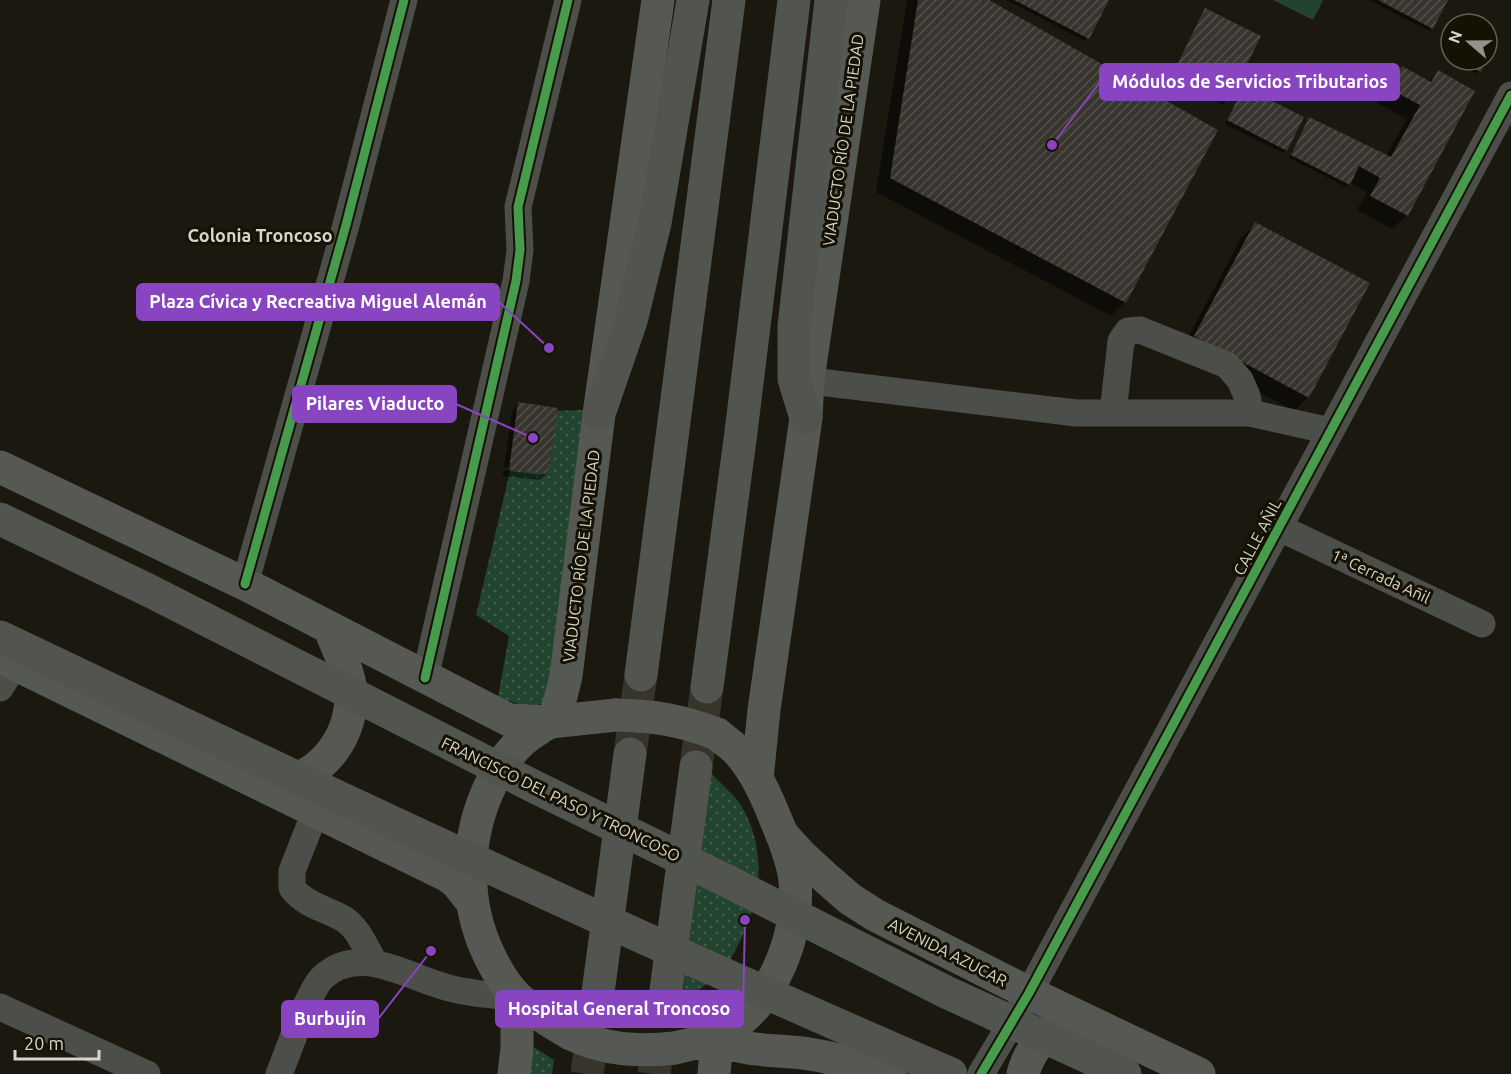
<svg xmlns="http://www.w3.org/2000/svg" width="1511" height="1074" font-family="Ubuntu,sans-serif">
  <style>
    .grass { fill: url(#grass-dots) }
    .garden { fill: #22442e }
    .shadow { fill: #0007 }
    .building { fill: url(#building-hatch) }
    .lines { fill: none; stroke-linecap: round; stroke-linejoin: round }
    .highway-tunnel { stroke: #36342b; stroke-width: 33; stroke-dasharray: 33 16; stroke-linecap: butt }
    .minor { stroke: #4c4e4a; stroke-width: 27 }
    .major { stroke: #565854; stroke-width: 33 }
    .highway { stroke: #525450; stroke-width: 33 }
    .major-bridge { stroke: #565854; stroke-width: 33 }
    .highway-bridge { stroke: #525450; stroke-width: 33 }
    .cycleway-casing { stroke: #151204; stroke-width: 13 }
    .cycleway { stroke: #469c4c; stroke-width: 9 }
    .labels { text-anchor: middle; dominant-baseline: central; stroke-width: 6; stroke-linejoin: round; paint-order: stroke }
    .street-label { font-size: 16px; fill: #d7d5cb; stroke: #151204 }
    .neighbourhood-label { font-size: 18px; font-weight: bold; fill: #d7d5cb; stroke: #151204 }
    .leader { fill: none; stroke: #8945c1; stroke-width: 2 }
    .callout-dot { fill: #8945c1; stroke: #151204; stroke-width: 2 }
    .callout { fill: #8945c1; stroke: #8945c1; stroke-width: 2 }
    .callout-label { font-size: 18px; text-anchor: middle; font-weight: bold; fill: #fff }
  </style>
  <defs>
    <pattern id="grass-dots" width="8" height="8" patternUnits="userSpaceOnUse" patternTransform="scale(1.5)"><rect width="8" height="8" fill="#22442e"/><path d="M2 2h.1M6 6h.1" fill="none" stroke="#415e4b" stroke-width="1.8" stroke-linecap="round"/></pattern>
    <pattern id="building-hatch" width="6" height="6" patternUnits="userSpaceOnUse" patternTransform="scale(1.5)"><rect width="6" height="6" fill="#38342e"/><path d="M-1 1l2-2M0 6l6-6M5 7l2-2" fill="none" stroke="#54504b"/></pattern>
  </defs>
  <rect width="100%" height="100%" fill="#1a180f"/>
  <path class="grass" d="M586 410 552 703 524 706 498 697 509 636 476 615 516 446 542 411Z
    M711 773C721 784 735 795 742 807 768 852 761 903 737 947 733 954 729 964 723 971 711 983 697 991 682 999Z
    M529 1044 554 1060 552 1074H526Z"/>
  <path class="garden" d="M1273 0H1323L1313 20Z"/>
  <path class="shadow" d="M907 0H986L1125 302 1111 316 876 192Z
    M1006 0H1107L1085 41Z
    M1369 0H1446L1429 31Z
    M1205 10 1259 36 1223 105 1170 78Z
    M1453 60H1485L1476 74Z
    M1403 68 1428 82 1438 72 1407 215 1392 229 1357 210 1367 192 1349 183 1346 187 1289 158 1310 119 1386 156 1407 119 1377 103 1389 82Z
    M1245 88 1286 150 1283 153 1225 124Z
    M1255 224 1308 397 1294 411 1181 351 1241 238Z
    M519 404 547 473 540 480 503 476V470L543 475V472L504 467 512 411Z"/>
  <path class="building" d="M918 0H989L1218 130 1126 303 890 178Z
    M1014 0H1109L1089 39Z
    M1378 0H1448L1433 29Z
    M1205 8 1261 36 1228 102 1172 75Z
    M1487 38 1496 43 1481 72 1458 60H1487Z
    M1402 66 1431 82 1438 70 1475 91 1408 216 1370 196 1380 178 1359 166 1350 185 1291 155 1309 117 1391 157 1420 105 1390 89Z
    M1244 87 1304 117 1287 151 1227 120Z
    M1255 222 1370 283 1309 398 1194 336Z
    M518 402 558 408 548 474 509 469Z"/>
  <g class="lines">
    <path class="highway-tunnel" d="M630 754 641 675
      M696 767 707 687
      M587 1074 597 1000
      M654 1074 664 1005"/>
    <path class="minor" d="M794 379 1076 413H1113
      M1250 413 1247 396 1240 380 1227 365 1140 330 1128 331 1121 341 1113 413H1250L1330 431
      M1280 528 1482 624
      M245 584 346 225 404 0
      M425 678 516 281 520 250 518 207 568 0
      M0 688 15 664
      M316 810 292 871V888C306 906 325 908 344 919 358 928 366 948 374 962
      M0 1007 147 1074
      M279 1074C288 1053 308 991 323 977 360 943 409 978 449 988 471 994 495 995 517 998
      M981 1074 1029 993 1511 95"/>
    <path class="major" d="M0 467 245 584 509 720 550 722 616 715
      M0 657 448 876 457 883 472 902
      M757 779 764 710 806 418 808 379 864 0
      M275 784C323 779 357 732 350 685 347 665 336 647 330 628
      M781 833 801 855 827 879 850 899 875 915 1029 993 1199 1074
      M571 1034C553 1023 534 1013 518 998 506 987 497 971 490 957 459 894 466 820 504 761 512 750 525 737 537 730 540 727 545 725 549 723 558 714 563 688 566 676L599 414 658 0
      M675 1048 717 1038C745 1053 778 1049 809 1054 837 1058 863 1066 890 1074
      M514 1074 517 1048V998
      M714 1074 717 1038C731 1029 745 1018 756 1005 783 972 799 924 795 881 793 861 784 839 776 820 767 798 757 774 741 755 735 747 725 741 717 734
      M1023 1074C1029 1051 1045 1030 1069 1025"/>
    <path class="highway" d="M599 414 631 321 655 223 693 0
      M806 418 794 379V326L831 0
      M641 675 729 0
      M707 687 741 432 794 0
      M597 1000 630 754
      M664 1005 696 767"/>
    <path class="major-bridge" d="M616 715C656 716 680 720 717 734
      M571 1034C605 1050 638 1052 675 1048"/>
    <path class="highway-bridge" d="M0 519 148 590 533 786 733 884 946 992 1125 1074
      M0 637C315 787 631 936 951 1074"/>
    <defs>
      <path id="cycleway" d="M245 584 346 225 404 0
        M425 678 516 281 520 250 518 207 568 0
        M981 1074 1029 993 1511 95"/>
    </defs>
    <use href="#cycleway" class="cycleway-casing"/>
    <use href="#cycleway" class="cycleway"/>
  </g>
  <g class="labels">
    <g class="street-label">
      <text transform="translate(843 140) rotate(-82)">VIADUCTO RÍO DE LA PIEDAD</text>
      <text transform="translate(1257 537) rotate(-62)">CALLE AÑIL</text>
      <text transform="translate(581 556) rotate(-83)">VIADUCTO RÍO DE LA PIEDAD</text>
      <text transform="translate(1381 576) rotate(25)">1ª Cerrada Añil</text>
      <text transform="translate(561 799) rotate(26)">FRANCISCO DEL PASO Y TRONCOSO</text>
      <text transform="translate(948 952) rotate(27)">AVENIDA AZUCAR</text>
    </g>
    <g class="neighbourhood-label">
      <text x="260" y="235">Colonia Troncoso</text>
    </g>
  </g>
  <path class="leader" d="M1052 145L1100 82M549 348L499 302M533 438L456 404M745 920L743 1009M431 951L378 1019"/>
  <g class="callout-dot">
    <circle cx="1052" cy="145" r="6"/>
    <circle cx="549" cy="348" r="6"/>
    <circle cx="533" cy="438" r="6"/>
    <circle cx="745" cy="920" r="6"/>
    <circle cx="431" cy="951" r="6"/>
  </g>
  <g class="callout">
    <rect x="1100" y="64" width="299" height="36" rx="6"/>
    <rect x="137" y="284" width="362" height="36" rx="6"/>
    <rect x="293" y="386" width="163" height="36" rx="6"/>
    <rect x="496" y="991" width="247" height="36" rx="6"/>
    <rect x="282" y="1001" width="96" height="36" rx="6"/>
  </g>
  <g class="callout-label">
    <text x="1250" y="88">Módulos de Servicios Tributarios</text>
    <text x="318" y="308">Plaza Cívica y Recreativa Miguel Alemán</text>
    <text x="375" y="410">Pilares Viaducto</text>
    <text x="619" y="1015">Hospital General Troncoso</text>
    <text x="330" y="1025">Burbujín</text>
  </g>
  <g transform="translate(1469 42) rotate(290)"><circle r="28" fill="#151204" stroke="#636054" stroke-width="1.5"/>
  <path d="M0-4.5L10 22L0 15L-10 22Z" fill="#959389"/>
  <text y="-9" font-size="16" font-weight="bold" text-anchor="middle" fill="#d7d5cb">N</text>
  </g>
  <path d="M15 1050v9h84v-9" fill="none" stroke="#d7d5cb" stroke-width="3"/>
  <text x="24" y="1050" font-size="18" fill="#d7d5cb" stroke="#151204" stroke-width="4.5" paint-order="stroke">20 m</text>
</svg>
